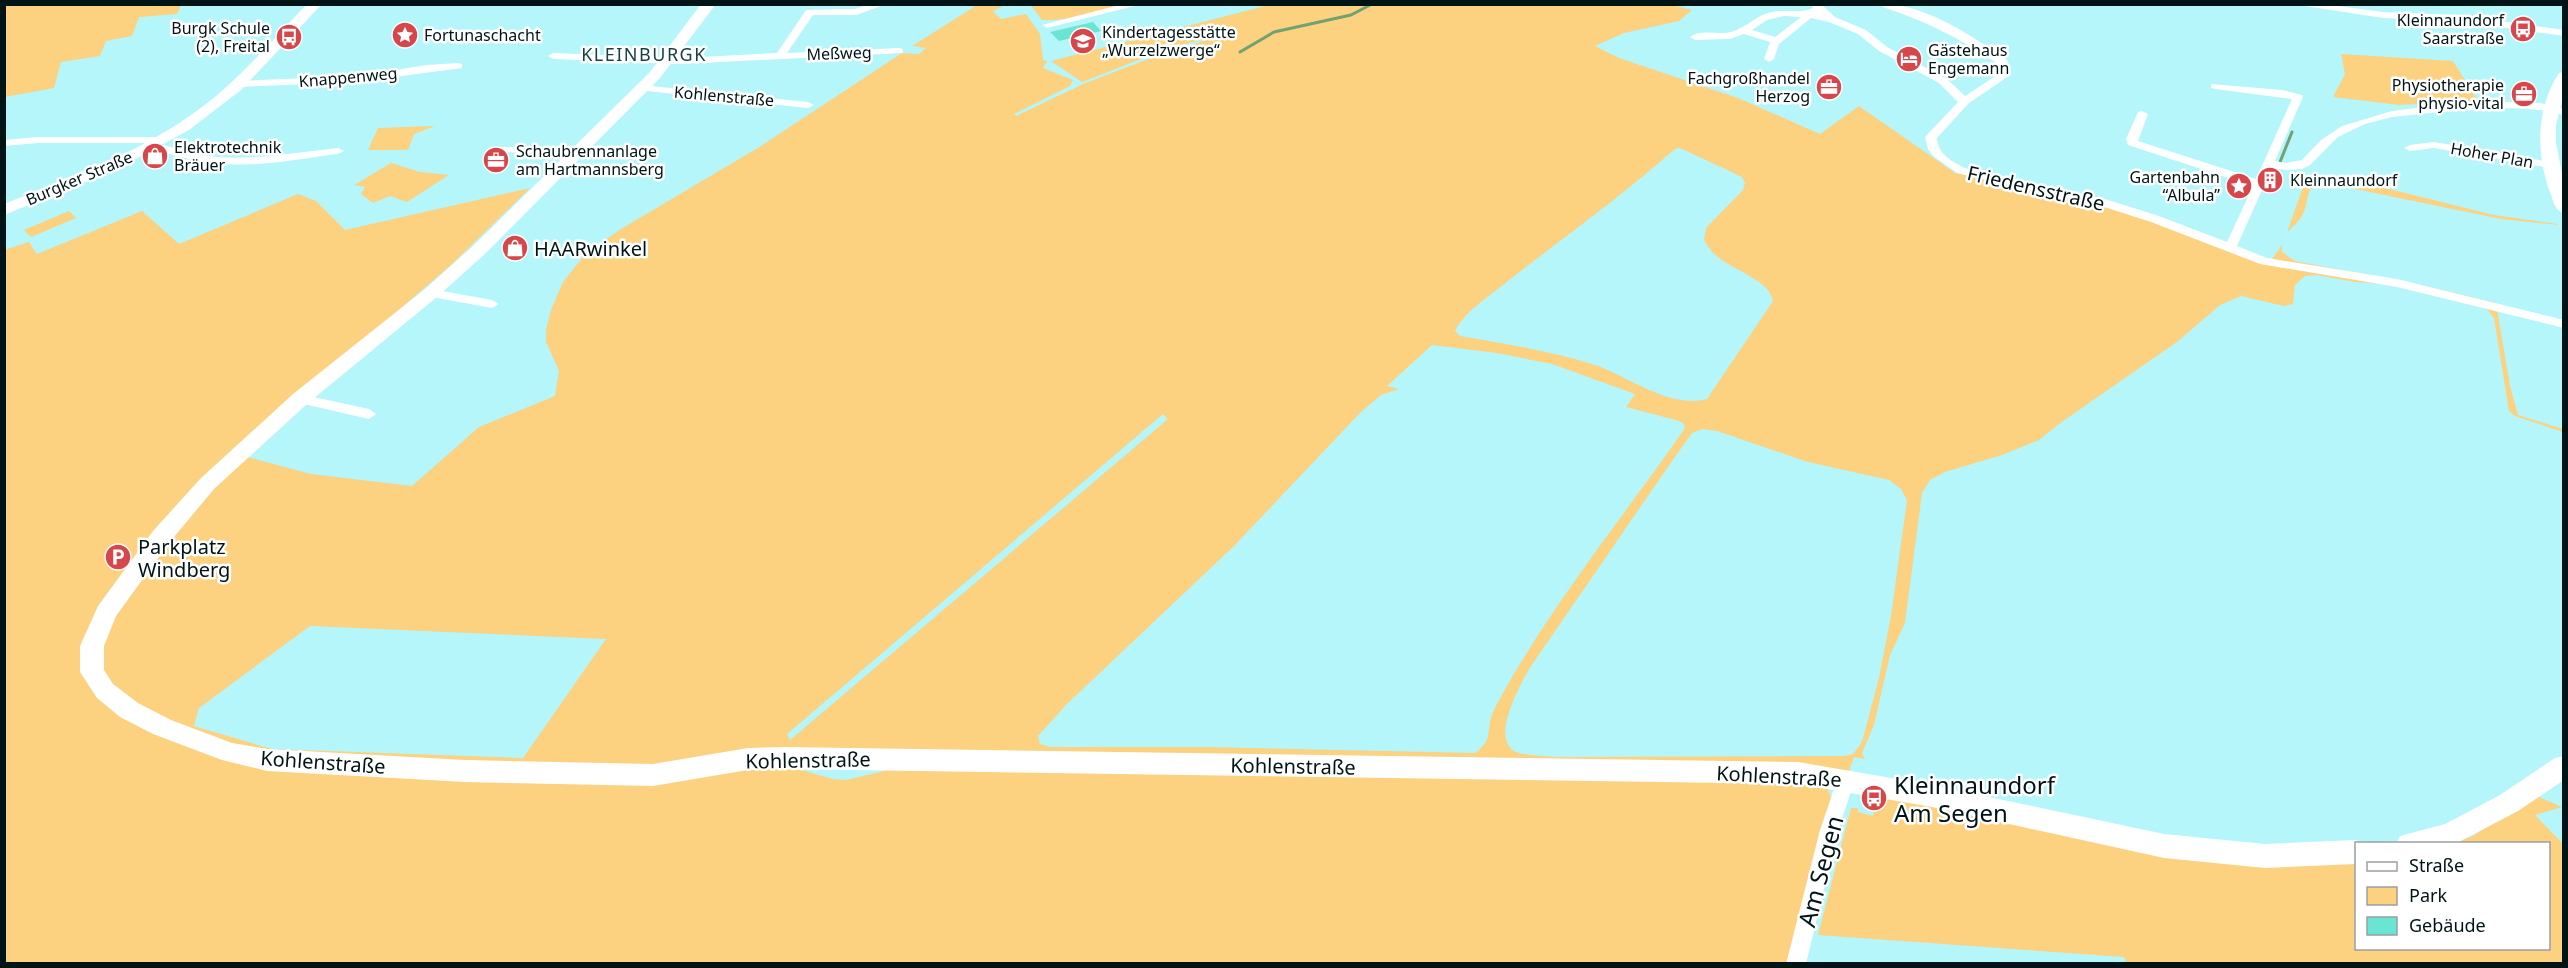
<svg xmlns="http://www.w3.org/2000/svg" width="2568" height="968" font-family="'Noto Sans',sans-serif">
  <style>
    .green { fill: #fcd180; fill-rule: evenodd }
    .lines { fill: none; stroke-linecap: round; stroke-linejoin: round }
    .stream { stroke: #70a272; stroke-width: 3 }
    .building { fill: #6ae5d3 }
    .street { fill: #fff; fill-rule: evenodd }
    .secondary { fill: #fff; fill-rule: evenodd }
    .labels { text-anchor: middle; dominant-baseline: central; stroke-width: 5; stroke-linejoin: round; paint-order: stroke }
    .far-poi-label { font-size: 16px; fill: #001416; stroke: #fff; text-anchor: start }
    .far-street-label { font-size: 16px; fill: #001416; stroke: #fff }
    .far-neighbourhood-label { font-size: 18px; letter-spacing: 1.5px; fill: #1a4043; stroke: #fff }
    .street-label { font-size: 20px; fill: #001416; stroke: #fff }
    .poi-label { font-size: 20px; fill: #001416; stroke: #fff; text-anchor: start }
    .near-poi-label { font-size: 24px; fill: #001416; stroke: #fff; text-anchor: start }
    .near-street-label { font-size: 24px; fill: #001416; stroke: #fff }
  </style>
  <rect width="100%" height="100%" fill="#b5f6fb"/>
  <path class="green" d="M5 4H181V5L177 14 139 17 132 36 106 41 100 56 61 62 54 88 5 97Z
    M977 5H1005L993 11 1001 19 1026 14 1040 34 1043 60 1047 61 1043 68 1073 80 1070 86 1014 114 1016 116 1083 84 1143 61 1219 36 1172 47 1082 82 1051 61 1269 5H1671L1692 10 1679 21 1624 33 1595 46 1619 58 1738 98 1820 134 1859 106 1955 173 2064 194 2144 217 2268 265 2282 245V252L2295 261 2430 287 2496 303 2510 386 2518 415 2563 429V432L2515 416 2509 411 2494 318 2487 309 2387 284 2355 282 2317 275 2305 276 2295 285 2293 304 2284 306 2241 296 2220 305 2177 342 2063 421 2039 440 2002 455 1945 472 1930 480 1922 493 1905 623 1890 655 1874 725 1862 753 1865 759 1854 757 1846 780 1827 787 1832 800 1791 963H5L4 250 29 242 37 254 142 211 179 244 298 194 316 201 345 230 530 188 452 264 233 453 311 474 412 486 479 427 555 396 559 371 546 342V330L551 310 563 282 586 253 621 229 761 146 902 53 919 54 926 48 912 46ZM1680 148 1742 177 1745 183 1743 190 1706 228 1704 240C1708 247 1712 253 1719 258 1733 269 1771 282 1773 301L1707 399C1669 409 1630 377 1595 365 1552 351 1505 344 1460 336L1455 331C1465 311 1491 295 1508 281 1564 237 1622 196 1675 149ZM1432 345 1497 353 1552 364 1635 394 1626 407 1676 420 1683 423 1685 428C1624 516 1555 600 1503 693 1499 701 1493 710 1491 718 1486 737 1492 740 1475 753L1208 747H1050L1040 744 1038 736 1067 704 1234 546 1360 413 1381 395 1399 389 1387 386ZM1163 414 1168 419 790 740 787 734ZM1702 429 1717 431 1808 462 1889 480 1901 489 1907 500 1891 616 1879 678 1862 742 1853 754 1844 756 1557 757C1545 756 1531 756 1519 753 1487 743 1520 686 1529 669L1672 461 1692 433ZM310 626 605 639H606L523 758 272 749 194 726 199 708ZM784 765 901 767 846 780 833 779Z
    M1031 5 1034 4 1122 5C1094 12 1069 21 1042 20Z
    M2341 54 2453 61 2478 101 2399 105 2333 97 2345 74Z
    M435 126 414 134 408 150H368L378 128Z
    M391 163 420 172 449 175 407 202 390 196 373 203 361 194 365 187 354 185Z
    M2307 175 2385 188 2494 215 2557 224 2558 225 2501 219 2326 183C2302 186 2311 198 2303 214 2300 221 2292 227 2287 233Z
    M69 211 76 218 31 237 24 230Z
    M2534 795 2562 807 2535 815 2563 844V963L2127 964 2124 957 1818 935 1851 808H1858V812L1873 816 1876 801 1883 797 2276 863 2356 859V948H2548V844L2449 843 2473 836Z"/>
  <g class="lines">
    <path class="stream" d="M1240 52 1274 32 1351 15 1372 4
      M2280 162 2292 132"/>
  </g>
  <path class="building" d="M1093 22 1101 31 1059 41 1050 32Z"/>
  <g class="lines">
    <path class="street" d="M870 4H887L856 15H813L787 53 899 48 903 49V53L680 64 553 59 548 56 553 53 680 58 777 53 806 10 855 9Z
      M1123 4H1143L1047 28 1042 25Z
      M1810 4H1821L1835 17 1866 30 1887 47 1947 79 1965 96 2000 73 1998 64C1962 39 1925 21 1883 7L1882 4C1926 4 1972 36 2007 60L2010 67 2009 76 1969 103 1937 138C1938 154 1951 161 1965 168L2105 199 2159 216 2227 242 2253 186 2128 145 2126 139 2138 112 2142 111 2148 114 2138 141 2256 179 2292 99 2215 89 2211 88V84L2282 90 2302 95 2303 97 2275 161 2286 163 2302 160 2321 140 2342 126 2392 111 2440 105 2513 102 2540 103 2564 109V115L2540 110 2513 108 2440 112 2392 117 2365 124 2338 137 2310 165 2302 169 2286 170 2272 168 2237 246 2267 258 2397 279 2564 320V328L2397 287 2260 264 2151 222 2098 205 1957 173 1933 156 1928 149 1925 137 1958 102 1939 83 1879 51 1858 34 1829 22 1811 18 1779 44 1774 59 1769 62 1764 59 1770 42 1744 34 1730 39 1695 40 1690 37C1700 29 1718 35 1731 32 1746 28 1756 15 1772 12 1786 9 1801 14 1813 8ZM1784 16 1801 17 1775 37 1752 30 1767 20Z
      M2292 4H2324L2383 12 2458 15 2564 30V36L2458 21 2383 18Z
      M458 63 462 64V68L357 82 239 87 234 84 239 81 357 76 427 65Z
      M641 85 808 102 814 105 808 108 637 90V86Z
      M38 137H161L167 140 165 142 155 143C176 148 196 155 218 157 258 160 298 152 338 148L344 151 338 154C298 159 257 168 216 163 192 161 170 154 147 148L145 146 148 143H38L4 146V140Z
      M2434 142 2550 162 2556 165 2550 168 2434 148 2410 151 2404 148 2410 145Z
      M497 147H579L585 150 579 153 493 152 491 150Z
      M431 289 492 300 499 304 492 308 426 296 425 293Z
      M300 394 369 409 376 414 369 419 295 402 293 399 295 396Z
      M1846 772 1852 775 1855 780 1838 830 1806 964H1786L1820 830 1837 780 1840 775Z"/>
    <path class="secondary" d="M307 4H322L241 90 189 130 115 170 4 215V204C78 175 155 147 216 96 249 68 277 35 307 4Z
      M701 4H716L660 78 486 253 437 297 307 404 214 489 169 543 116 616 104 646V670L113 684 138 703 171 720 232 743 267 749 465 760 653 764 748 748 784 747 1798 762 1932 785 2164 834 2265 844 2356 840 2365 844H2356V864L2265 868 2164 858 1932 807 1798 784 784 769 748 770 653 786 465 782 267 771 222 760 153 734 120 717 97 698 80 672V646L98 606 153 531 200 479 293 394 425 289 474 245 650 72Z
      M2564 72V94L2556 125V142L2564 184V213C2555 211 2554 203 2551 195 2536 156 2535 109 2559 73Z
      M2564 756V780L2518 811 2459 842 2396 844 2400 836 2445 824 2500 795 2555 758Z"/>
  </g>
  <defs>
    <symbol id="bus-disc" viewBox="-11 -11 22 22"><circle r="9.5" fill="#d6464a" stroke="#fff"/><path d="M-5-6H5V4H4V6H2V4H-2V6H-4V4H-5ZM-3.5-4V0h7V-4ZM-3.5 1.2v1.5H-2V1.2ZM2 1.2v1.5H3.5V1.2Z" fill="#fff"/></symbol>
    <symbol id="sight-disc" viewBox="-11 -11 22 22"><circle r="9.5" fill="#d6464a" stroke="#fff"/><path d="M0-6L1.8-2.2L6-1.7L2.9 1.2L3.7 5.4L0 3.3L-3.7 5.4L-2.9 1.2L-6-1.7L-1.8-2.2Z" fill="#fff"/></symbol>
    <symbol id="school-disc" viewBox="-11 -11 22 22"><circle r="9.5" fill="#d6464a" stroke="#fff"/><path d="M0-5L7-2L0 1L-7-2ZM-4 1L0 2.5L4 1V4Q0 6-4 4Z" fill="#fff"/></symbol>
    <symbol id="hotel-disc" viewBox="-11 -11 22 22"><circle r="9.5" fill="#d6464a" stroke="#fff"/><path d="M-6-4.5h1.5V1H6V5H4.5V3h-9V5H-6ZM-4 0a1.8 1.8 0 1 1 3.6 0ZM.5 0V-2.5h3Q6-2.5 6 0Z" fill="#fff"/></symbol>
    <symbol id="office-disc" viewBox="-11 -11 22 22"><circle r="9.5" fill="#d6464a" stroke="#fff"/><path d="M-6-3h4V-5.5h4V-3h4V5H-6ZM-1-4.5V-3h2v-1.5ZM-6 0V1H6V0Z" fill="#fff"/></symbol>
    <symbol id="shop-disc" viewBox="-11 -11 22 22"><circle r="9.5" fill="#d6464a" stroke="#fff"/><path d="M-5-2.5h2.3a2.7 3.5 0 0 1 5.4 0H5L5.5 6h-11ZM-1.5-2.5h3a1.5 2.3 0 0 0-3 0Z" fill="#fff"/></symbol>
    <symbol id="building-disc" viewBox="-11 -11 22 22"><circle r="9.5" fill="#d6464a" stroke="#fff"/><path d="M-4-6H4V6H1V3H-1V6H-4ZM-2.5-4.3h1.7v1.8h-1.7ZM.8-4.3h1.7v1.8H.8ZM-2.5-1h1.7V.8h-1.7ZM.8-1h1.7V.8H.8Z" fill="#fff"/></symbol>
    <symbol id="parking-disc" viewBox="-11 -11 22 22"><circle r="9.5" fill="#d6464a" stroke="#fff"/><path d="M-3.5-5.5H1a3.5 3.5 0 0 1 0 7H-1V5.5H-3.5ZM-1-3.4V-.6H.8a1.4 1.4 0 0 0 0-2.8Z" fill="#fff"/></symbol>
  </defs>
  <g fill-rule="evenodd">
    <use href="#bus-disc" x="2508" y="14" width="30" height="30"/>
    <use href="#sight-disc" x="390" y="20" width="30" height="30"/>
    <use href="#bus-disc" x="274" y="22" width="30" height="30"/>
    <use href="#school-disc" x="1068" y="26" width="30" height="30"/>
    <use href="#hotel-disc" x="1894" y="44" width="30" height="30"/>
    <use href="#office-disc" x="1814" y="72" width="30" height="30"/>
    <use href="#office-disc" x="2509" y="79" width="30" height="30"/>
    <use href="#shop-disc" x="140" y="141" width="30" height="30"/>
    <use href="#office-disc" x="481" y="145" width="30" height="30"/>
    <use href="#building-disc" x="2255" y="165" width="30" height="30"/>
    <use href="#sight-disc" x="2224" y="171" width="30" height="30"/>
    <use href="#shop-disc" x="500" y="233" width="30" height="30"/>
    <use href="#parking-disc" x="103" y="542" width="30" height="30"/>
    <use href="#bus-disc" x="1859" y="783" width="30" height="30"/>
  </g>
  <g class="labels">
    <g class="far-poi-label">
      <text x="2504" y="20" text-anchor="end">Kleinnaundorf<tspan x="2504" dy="18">Saarstraße</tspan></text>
      <text x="270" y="28" text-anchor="end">Burgk Schule<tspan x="270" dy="18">(2), Freital</tspan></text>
      <text x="1102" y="32">Kindertagesstätte<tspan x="1102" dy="18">„Wurzelzwerge“</tspan></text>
      <text x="424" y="35">Fortunaschacht</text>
      <text x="1928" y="50">Gästehaus<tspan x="1928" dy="18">Engemann</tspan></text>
      <text x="1810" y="78" text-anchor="end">Fachgroßhandel<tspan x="1810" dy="18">Herzog</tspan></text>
      <text x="2504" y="85" text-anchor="end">Physiotherapie<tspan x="2504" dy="18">physio-vital</tspan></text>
      <text x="174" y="147">Elektrotechnik<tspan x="174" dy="18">Bräuer</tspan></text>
      <text x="516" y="151">Schaubrennanlage<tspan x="516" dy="18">am Hartmannsberg</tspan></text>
      <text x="2220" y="177" text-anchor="end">Gartenbahn<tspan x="2220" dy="18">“Albula”</tspan></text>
      <text x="2290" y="180">Kleinnaundorf</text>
    </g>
    <g class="far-street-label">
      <text transform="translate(839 53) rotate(-2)">Meßweg</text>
      <text transform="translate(348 77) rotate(-5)">Knappenweg</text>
      <text transform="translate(724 96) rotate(5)">Kohlenstraße</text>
      <text transform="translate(2492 155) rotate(10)">Hoher Plan</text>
      <text transform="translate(79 178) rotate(-23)">Burgker Straße</text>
    </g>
    <g class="far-neighbourhood-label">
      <text x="644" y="54">KLEINBURGK</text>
    </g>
    <g class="street-label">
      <text transform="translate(2036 188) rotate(13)">Friedensstraße</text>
      <text transform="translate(808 760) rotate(-1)">Kohlenstraße</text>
      <text transform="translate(323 762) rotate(4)">Kohlenstraße</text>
      <text transform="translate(1293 766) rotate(1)">Kohlenstraße</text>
      <text transform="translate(1779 776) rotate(3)">Kohlenstraße</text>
    </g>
    <g class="poi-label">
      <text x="534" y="248">HAARwinkel</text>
      <text x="138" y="546">Parkplatz<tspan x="138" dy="23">Windberg</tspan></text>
    </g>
    <g class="near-poi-label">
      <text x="1894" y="784">Kleinnaundorf<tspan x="1894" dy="28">Am Segen</tspan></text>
    </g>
    <g class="near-street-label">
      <text transform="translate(1820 871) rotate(-75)">Am Segen</text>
    </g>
  </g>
  <rect width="2568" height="968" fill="none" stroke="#001416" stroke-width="12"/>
  <rect x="2355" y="842" width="195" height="108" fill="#ffffff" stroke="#99a1a2" stroke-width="1.5"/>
  <rect x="2367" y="862" width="30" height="9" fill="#ffffff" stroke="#99a1a2" stroke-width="1.5"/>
  <text x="2409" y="872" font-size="18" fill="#001416">Straße</text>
  <rect x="2367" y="887" width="30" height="18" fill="#fcd180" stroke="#99a1a2" stroke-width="1.5"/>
  <text x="2409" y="902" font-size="18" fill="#001416">Park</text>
  <rect x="2367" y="917" width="30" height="18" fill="#6ae5d3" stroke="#99a1a2" stroke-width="1.5"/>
  <text x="2409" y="932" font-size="18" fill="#001416">Gebäude</text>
</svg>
